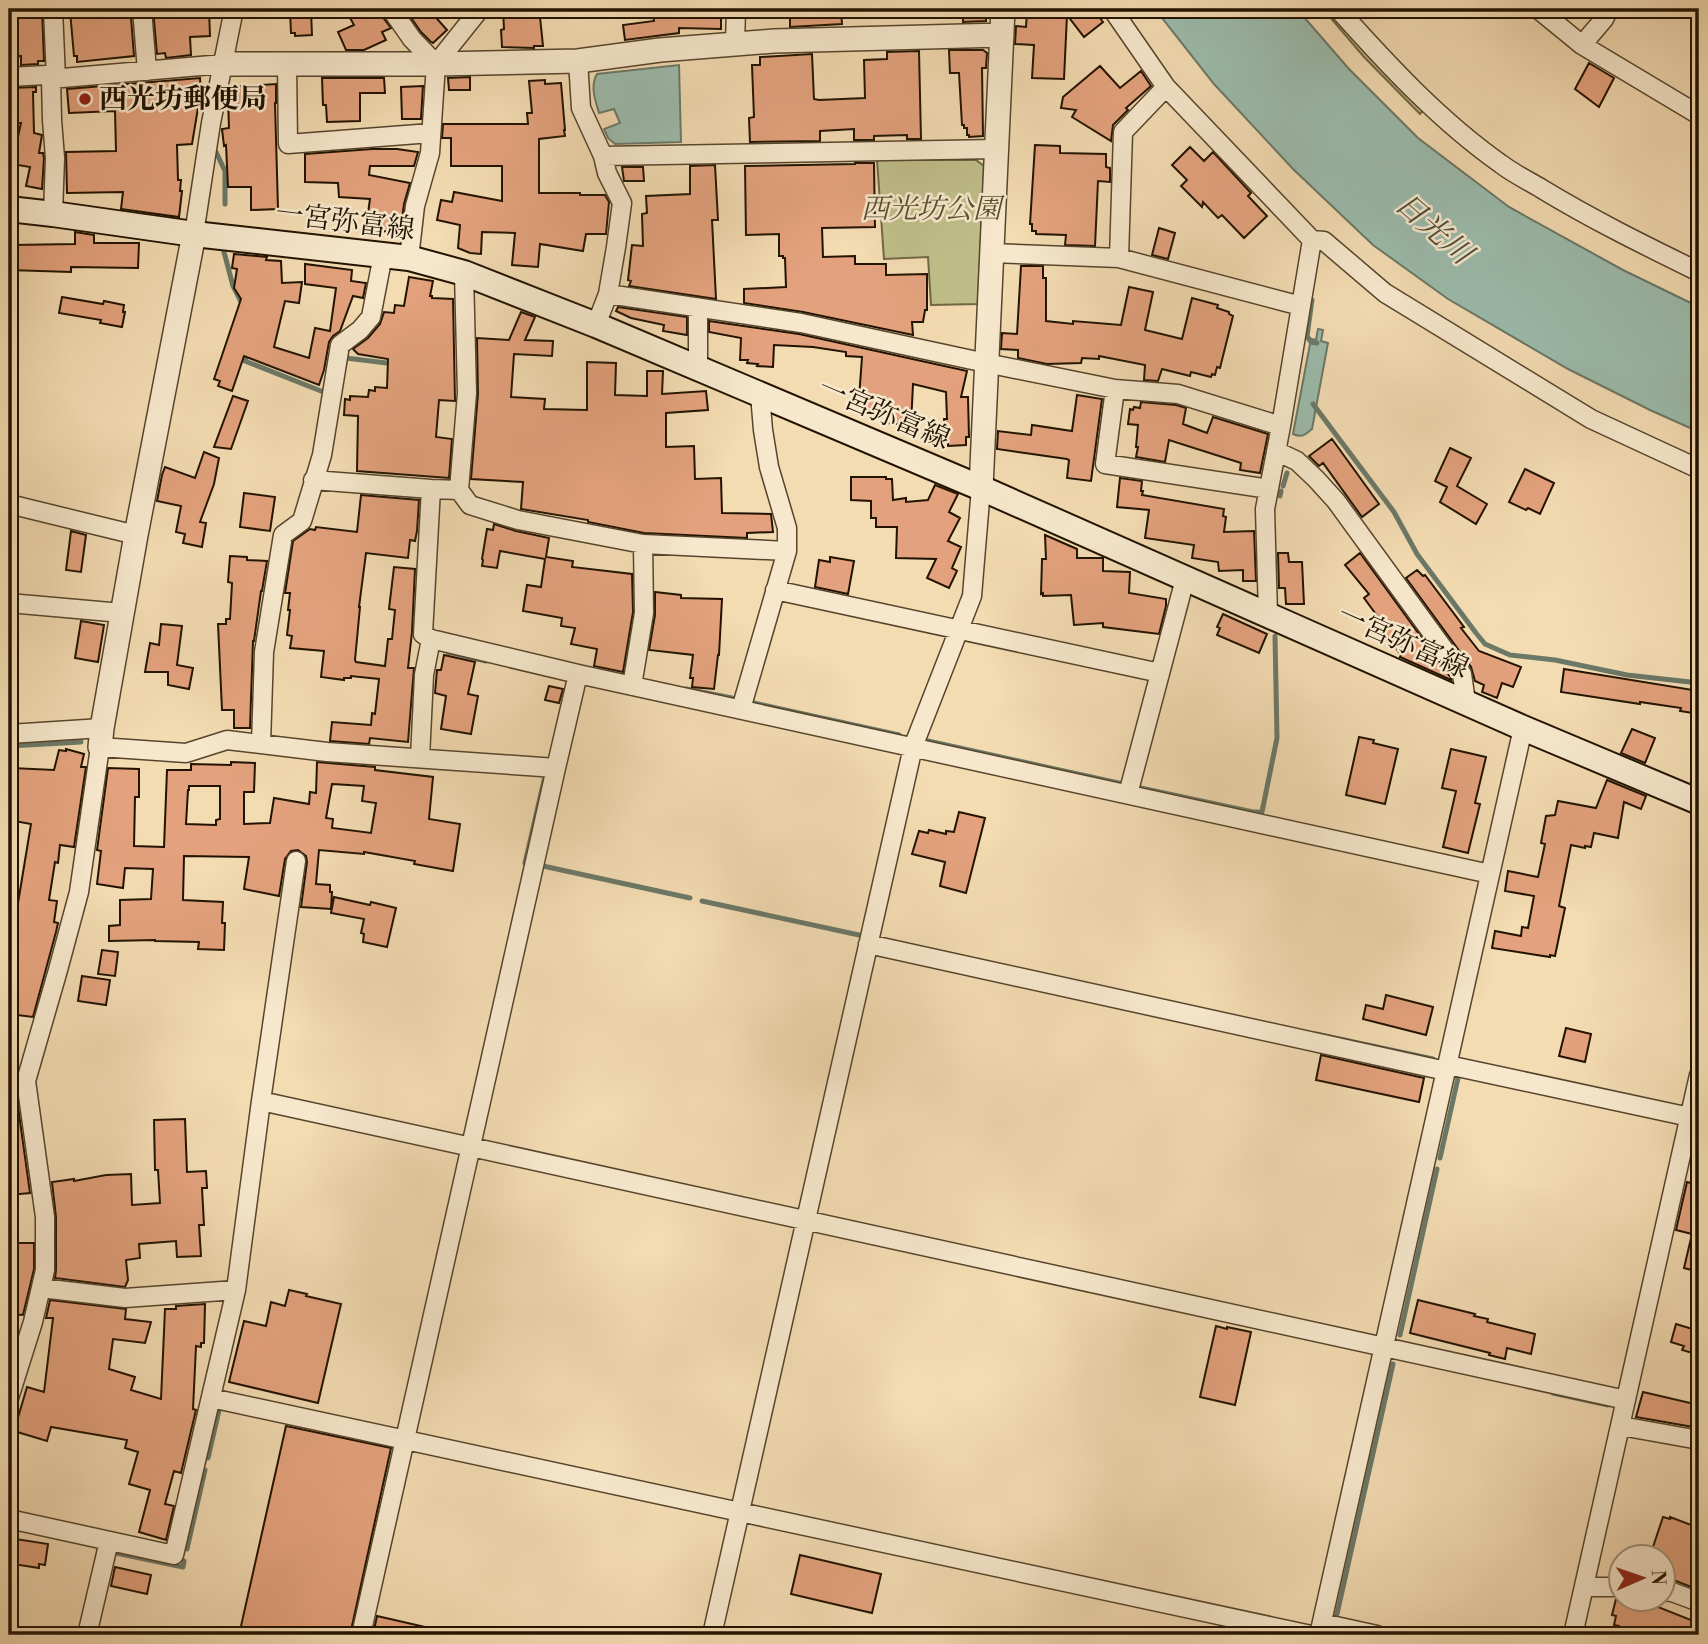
<svg xmlns="http://www.w3.org/2000/svg" width="1708" height="1644" font-family="'Libre Bodoni','Noto Serif JP',serif">
  <style>
    .green { fill: #bfbe89; stroke: #706844; stroke-width: 2 }
    .water { fill: #9bbbac; stroke: #6b7867; stroke-width: 2 }
    .lines { fill: none; stroke-linecap: round; stroke-linejoin: round }
    .stream { stroke: #6b7867; stroke-width: 5 }
    .building { fill: #e3a27d; stroke: #221300; stroke-width: 2; fill-rule: evenodd }
    .minor-casing { stroke: #56452c; stroke-width: 21 }
    .tertiary-casing { stroke: #56452c; stroke-width: 26 }
    .secondary-casing { stroke: #221300; stroke-width: 28 }
    .minor { stroke: #f7e8cd; stroke-width: 18 }
    .tertiary { stroke: #f7e8cd; stroke-width: 23 }
    .secondary { stroke: #f7e8cd; stroke-width: 24 }
    .poi-dot { fill: #8f2418; stroke: #f7e8cd; stroke-width: 2.5 }
    .labels { text-anchor: middle; dominant-baseline: central; stroke-width: 5; stroke-linejoin: round; paint-order: stroke }
    .poi-label { font-size: 28px; font-weight: bold; fill: #221300; stroke: #f7e8cd; text-anchor: start }
    .park-label { font-size: 28px; font-style: italic; fill: #594f30; stroke: #f7e8cd }
    .street-label { font-size: 28px; fill: #221300; stroke: #f7e8cd }
    .water-label { font-size: 30px; font-style: italic; fill: #4c4e3c; stroke: #f7e8cd }
  </style>
  <rect width="100%" height="100%" fill="#f3dbb2"/>
  <filter id="stains"><feTurbulence type="fractalNoise" baseFrequency=".00286" numOctaves="4"/><feColorMatrix values="0 0 0 0 .2 0 0 0 0 .09 0 0 0 0 .02 0 0 0 .5 -.17"/></filter>
  <radialGradient id="worn" r=".72"><stop offset=".6" stop-color="#630" stop-opacity="0"/><stop offset="1" stop-color="#630" stop-opacity=".3"/></radialGradient>
  <path class="green" d="M1323 9H1331L1424 109 1420 114 1364 57Z
    M877 160H976L984 166 978 304 931 305 928 257 884 259Z"/>
  <path class="water" d="M1155 9H1297L1349 69 1418 138 1509 207 1623 270 1699 307V432L1650 410 1568 369 1448 299 1373 245 1293 169 1214 84Z
    M679 65 681 142 615 144 608 138 604 129 620 123 614 109 599 113C595 100 590 86 597 74Z
    M1318 329 1323 330 1321 341 1328 343 1312 429C1305 435 1302 438 1293 434L1311 339 1316 340Z"/>
  <g class="lines">
    <path class="stream" d="M1552 9 1564 19
      M216 152 225 171V204
      M224 252 233 286 244 308
      M1312 300 1307 336 1311 342 1317 343
      M249 350 245 361 321 391
      M346 358 395 364
      M1313 404 1394 512 1417 554 1476 633 1485 644 1510 655 1555 660 1627 675 1699 683
      M1283 486 1287 473
      M1280 496 1281 491
      M448 652 486 661
      M686 689 732 698
      M754 703 899 735
      M928 741 1123 784
      M9 746 81 742
      M1136 787 1253 812H1262L1277 738 1275 636
      M525 863 545 776
      M543 866 690 898
      M702 901 859 935
      M1316 1034 1433 1059
      M1440 1158 1458 1078
      M1400 1335 1437 1169
      M1553 1393 1608 1405
      M208 1458 220 1406
      M187 1549 205 1470
      M116 1553 183 1567 184 1561
      M1337 1614 1393 1364"/>
  </g>
  <path class="building" d="M9 9H42L44 61H38V64L21 65V56H9Z
    M73 9H122V18L131 17 134 56 77 62V56H74L70 11H73Z
    M153 9H209L210 36 190 37 191 55 166 58 165 53 157 54Z
    M345 9H380L382 16 391 28 382 32 386 40 364 50H346L338 32 354 25Z
    M405 9H437L431 12 447 30 433 43 431 42 421 32Z
    M528 9V18L540 17 543 46H534V48L502 47 501 30 504 29 503 10Z
    M652 9H680V11L721 12V29L679 28V33L625 40 623 25 654 21Z
    M809 9H841L842 24 790 27V17L809 16Z
    M963 9H986V21L963 22Z
    M1040 9H1093L1103 22 1084 37 1067 15 1064 79 1032 78 1034 45 1015 44 1016 26 1026 27 1027 11H1040Z
    M311 10 312 35 295 36V33H291L290 11Z
    M949 50H983L987 53 986 68H982L983 136 969 137V135H967V128H964V125H962L959 73H950Z
    M919 51 921 139H907V135L874 136V140H854V129L820 131V141L750 142 749 118 754 117 752 65H760V57L812 54 814 99 819 100 865 98 864 60 887 59V52Z
    M1589 63 1614 78 1599 107 1575 89Z
    M1100 66 1120 88 1141 71 1151 86 1126 108 1128 110 1113 125 1111 141 1072 117 1076 110 1061 108 1063 97Z
    M470 77V90H449L448 78Z
    M200 78 201 91 200 98H197L198 108 192 144 177 145 178 180H181L180 191H182L179 217 121 209 123 192 67 193 66 152 116 151 115 111 69 113 67 89Z
    M322 78H384L385 93H360V121L327 122 326 105H323Z
    M545 80V84L561 83 565 130H564L565 136 539 139V193H580V195H605L609 202 606 234H586L583 251 540 244 538 267 512 265 515 233 482 232 481 254 470 253 458 248 460 225 437 220 441 200 452 202 454 192 502 201V166H451V138H442L443 124H528L527 113H532L529 81Z
    M276 84V103H275L278 209 251 210V187H228L226 145 224 146 222 129 229 128 228 99 229 93H233V87Z
    M423 86 421 119H402L401 87Z
    M36 87V92H33L34 133 42 135 39 153H43L44 158 42 189 26 186 30 167 12 164 21 123H9V88Z
    M1035 145 1060 146V153L1106 154V167L1110 168V182L1098 181 1095 246 1065 245 1066 235 1036 234V231H1032V224H1030Z
    M1190 147 1204 161 1213 152 1251 193 1248 196 1267 216 1244 238 1222 215 1218 218 1203 202 1202 207 1181 186 1187 180 1172 165Z
    M372 149H397L418 152 414 166H370L369 175 410 183 404 204 400 234 366 228 370 199 339 197 338 183 305 182V154Z
    M855 163H874L875 227 822 228 823 257 855 256V264H886V275L927 274V310H925L923 322H912L913 335 803 312 744 303V289L786 287 785 258H783V256H779V234L746 235 745 166 855 164Z
    M715 165 718 220H712L716 299 629 286 631 281 628 280 632 245 643 246 642 214 647 213 646 196 690 194V166Z
    M622 167H643L644 181H624Z
    M1159 228 1175 233 1168 259 1152 255Z
    M75 232 94 235V243H139L138 268 71 267V272L9 270 12 245 75 244Z
    M234 254 267 257 266 260 281 261 282 283 302 282 299 303 285 301 274 347 309 358 315 328 330 331 336 288 305 284V264L352 270 351 281 366 283 363 298 353 296 340 331 333 336 329 342 324 370 319 385 244 356 232 391 218 386 220 381 214 379 241 299 234 288 237 269 232 268Z
    M1021 266H1043V278H1046V321L1073 324V321L1121 325 1129 287 1153 292 1145 330 1182 339 1192 298 1218 305 1217 308 1229 312V314L1233 316 1220 368 1217 367 1215 375 1212 374 1211 377 1191 372 1190 376 1162 369 1158 381 1144 380 1145 365 1099 356V359L1082 358 1081 363 1047 364 1018 358V350L1001 349 1002 333 1017 334Z
    M409 277 433 281 430 296H432V298L453 299 455 401 439 400 436 437 452 439 449 478 357 471 358 416 344 415 345 399 350 400V396L368 397 369 390 375 391V387L387 388 388 359 358 354 353 349 368 338 380 324 384 312 394 313 395 305 404 306Z
    M62 297 103 304 104 301 124 305 123 312H125L122 327 100 323 101 320 59 313Z
    M618 307 687 317V335L663 331 664 325 631 318 616 311Z
    M521 312 535 317 525 340 553 341 552 356 514 354 511 397 545 399 544 409 587 410V362L616 363 615 395 647 396V371H663L662 394 706 391 708 410 666 413V447L694 446 695 479 721 478 722 513 771 514 773 532 747 533V538L644 533 588 522V520L521 509 523 482 471 479 478 394 477 338 509 340Z
    M709 321 799 334 967 371 961 397H968L969 437H966V445L948 446V437H945L944 419H947L946 392 913 384 911 425 887 423 888 414 858 412 862 357 846 356V352L813 347 774 345 773 367 757 366 758 364 747 363 748 360H740L741 338 709 332Z
    M1077 395 1102 399 1091 481 1067 478 1069 460 1067 459 997 449 998 431 1031 435 1032 425 1072 431Z
    M233 396 248 401 231 449 214 447Z
    M1141 402 1176 405 1186 408 1183 424 1207 433 1213 417 1268 434 1260 473 1240 470 1241 463 1169 440 1165 462 1136 457 1138 447H1136L1138 425 1128 424 1130 409 1133 410 1134 407 1140 408Z
    M1332 439 1379 504 1362 517 1323 463 1319 466 1309 456Z
    M1450 448 1471 458 1457 486 1487 504 1476 524 1440 502 1447 487 1435 481Z
    M204 452 219 458 214 484 200 522 206 523 202 547 183 543 185 534 176 532 181 506 157 501 162 475 165 467 195 478Z
    M1525 469 1554 483 1540 514 1528 508 1526 510 1509 502Z
    M851 477H886V479H892L893 500 906 498V502L928 500 935 485 958 494 949 512 960 518 948 541 961 547 952 568 957 571 949 588 927 578 936 559 896 558 897 527H876V518H871V501L851 500Z
    M1120 478 1142 481 1141 491H1143L1142 495 1224 509 1223 516 1226 517 1224 532 1254 531 1256 581H1243V570L1219 571 1218 562 1192 558 1194 545 1145 538 1149 510 1117 507Z
    M244 493 275 497 270 531 240 527Z
    M361 495 419 500 417 531 415 541 410 540 408 558 366 553 359 607H360L355 660 356 662 385 666 388 639H392L395 610 389 609 394 567 415 569 412 632 408 668H414L408 742 370 738 369 744 330 741 332 722 371 725 372 713 375 714 379 679 351 676V678H344V680L321 677 324 651 290 648 292 636 287 635 290 610H288L290 593H285L293 541 310 529 315 530 316 527 357 532Z
    M494 524 516 531 549 538 546 557 573 561 572 567 632 574 633 612 623 672 594 666 597 649 571 644 575 628 561 626 562 618 523 611 527 585 541 587 545 559 500 551 497 568 482 566 483 560 482 559 487 529 493 530Z
    M71 531 86 535 81 572 66 570Z
    M1045 535 1077 549V558H1103V571L1130 572 1129 593 1166 599V606L1159 634 1103 627V623L1074 625 1071 595 1043 596V593L1041 594 1042 559H1046Z
    M1278 553H1288L1289 562H1302L1304 604H1286L1285 588H1279Z
    M1360 553 1451 678V680L1400 657 1401 655 1374 620 1378 617 1364 598 1369 594 1345 565Z
    M230 556 247 557V560L267 561 262 591H261L254 641H253L250 728H234V710H222L218 624H226V619H230L232 583 228 582Z
    M830 557 854 561 848 594 815 587 819 560 830 562Z
    M1417 570 1423 576 1425 575 1464 627 1461 628 1479 651 1521 667 1513 687 1502 683 1497 698 1482 692 1484 685 1475 681 1471 667 1406 578Z
    M655 592 681 595V598L722 599 719 655H718L714 689 692 687 693 678H690L693 655 649 650 655 615Z
    M1223 614 1267 634 1259 653 1217 635 1220 628 1217 627Z
    M81 621 104 625 98 662 75 658Z
    M161 624 182 626 177 665 193 668 189 689 168 685V672H145L150 643 159 645Z
    M444 655 475 662 468 694 478 696 471 734 441 729 446 696 435 693 437 670H441Z
    M1564 669 1699 691V714L1680 711 1681 708 1640 702V704L1561 692Z
    M549 686 563 689 559 703 545 700Z
    M1632 729 1655 738 1645 763 1621 753Z
    M1359 737 1374 740 1373 743 1398 749 1385 804 1346 795Z
    M66 749 84 754 81 767H86L74 847 60 845 58 863 55 862 49 900 57 901 54 922 58 923 56 932 33 1017 9 1014 14 974H9V906H14V903H18L31 824 9 820V798L11 799 12 768 54 770 59 750 66 751Z
    M1451 749 1486 757 1475 803 1480 804 1468 853 1443 847 1456 791 1442 788Z
    M231 762 255 763 254 792H244V824L270 823 274 798 309 804 310 792 316 793 317 762 375 767V770L433 777 429 819 460 824 453 871 414 864 415 861 364 852V854L319 850 316 884 330 885V892H332L331 909 301 907 307 862 306 856 298 850 291 851 285 859 279 896 244 889 249 857 184 856 183 900 223 902 222 923H225L224 950 198 949 199 942 155 941V940L109 941V926L120 925V900L151 899 153 869 125 868 123 888 97 884 101 851 97 850 108 768 139 769V797H135L134 846 164 847 167 770H191V764L231 765ZM332 784 364 786 362 801 376 803 371 833 332 828 333 819 326 818ZM189 786H220V819L216 820V825L186 824 188 790H189Z
    M1607 780 1646 796 1641 809 1624 802 1618 838 1594 833 1591 847 1585 846V848L1571 845 1559 906 1565 908 1555 956 1550 955V957L1492 948 1495 931 1521 936 1522 927 1528 928 1534 896 1505 891 1508 871 1538 877 1545 844 1541 843 1546 816 1555 815 1558 801 1596 808Z
    M959 812 985 818 966 893 940 886 945 862 912 854 919 831 928 833 929 830 946 834V831L954 832Z
    M334 897 370 905 371 902 396 908 387 947 363 942 364 934 361 933 364 919 331 913Z
    M102 950 118 952 115 976 98 974Z
    M82 976 110 980 106 1005 78 1001Z
    M1386 995 1433 1007 1426 1035 1363 1019 1366 1005 1383 1009Z
    M1566 1028 1591 1034 1585 1062 1559 1056Z
    M1321 1055 1424 1078 1419 1102 1316 1080Z
    M16 1092 30 1193 9 1195V1093Z
    M185 1119 187 1172 206 1171 207 1188H202L204 1225H199L201 1256 177 1257 176 1241 139 1244 140 1258 126 1260 128 1280 125 1287 55 1278 56 1270V1217L52 1182 74 1179V1181L106 1175 131 1174 132 1205 160 1203 158 1170H155L154 1120Z
    M1687 1182 1699 1185V1272L1684 1268 1692 1234 1676 1230Z
    M9 1243H34V1269L23 1315 9 1314Z
    M289 1290 307 1294 306 1296 341 1304 318 1403 229 1382 244 1321 266 1326 271 1302 285 1306Z
    M50 1300 126 1309 125 1319 151 1322 145 1343 113 1339 109 1369 135 1377 131 1390 161 1399 165 1309H176V1306L205 1304 204 1343H201V1347L196 1346 193 1409 196 1410 181 1473 174 1471 165 1504 174 1506 166 1540 139 1532 150 1490 129 1484 138 1452 125 1448 127 1440 51 1427 47 1441 14 1431 27 1387 44 1392 53 1318H46Z
    M1418 1300 1475 1314 1474 1316 1488 1319 1487 1322 1535 1334 1531 1354 1507 1348 1505 1359 1489 1355 1490 1353 1410 1333Z
    M1676 1324 1699 1331V1355L1682 1350 1684 1346 1671 1342Z
    M1216 1326 1227 1329V1327L1251 1332 1235 1405 1200 1397Z
    M1643 1392 1699 1405V1428L1636 1417Z
    M286 1426 391 1448 350 1635H239Z
    M1663 1517 1670 1519V1517L1699 1528V1590L1676 1581 1662 1580V1557H1653L1655 1550H1652Z
    M9 1538 48 1544 45 1565 39 1564V1568L13 1564 14 1561 9 1560Z
    M800 1555 881 1574 872 1613 791 1594Z
    M115 1567 151 1575 147 1594 111 1586Z
    M1616 1599H1638L1696 1622 1691 1635H1617L1619 1626 1614 1625 1616 1616 1612 1615Z
    M377 1616 434 1629V1635H373Z"/>
  <g class="lines">
    <defs>
      <path id="minor" d="M53 9 56 79
        M142 9 147 71
        M391 9 412 39 436 64
        M1112 9 1166 87 1312 240 1281 426 1265 509 1268 615
        M1338 9C1388 65 1440 121 1501 164 1514 174 1529 181 1542 189 1593 220 1646 246 1699 272
        M1538 9 1582 45 1699 115
        M735 44 736 9
        M1582 45 1604 19 1609 9
        M578 61 581 108 603 156 607 173 622 203 616 247 608 294 596 325
        M287 64 288 144 431 133
        M9 77 46 75 51 79 223 64
        M51 79 52 120 55 158 53 214
        M603 156 996 149
        M194 234 211 123 234 9
        M1312 240 1324 241 1385 293 1591 419 1699 469
        M991 253 1119 258 1301 306
        M409 258 415 206 430 153 436 64 480 9
        M1119 258 1123 132 1166 87
        M608 294 801 323 986 363 1115 389 1178 394 1281 426
        M698 308V368
        M1115 389 1105 464 1269 489
        M1276 451 1297 461 1316 479 1336 501 1462 674 1466 702
        M313 480 431 489
        M459 490 467 393 464 273
        M9 504 136 535
        M775 590 1160 673
        M9 603 122 613
        M431 639 578 674
        M632 686 644 613 643 544
        M741 709 787 551V528L769 467 763 430 760 394
        M9 734 102 728
        M261 744 264 652 283 535 302 521 322 455 340 345 360 330 371 317 383 255
        M420 758 424 675 431 639 423 634 431 489 459 490 470 505 518 520 643 544 787 551
        M1128 794 1185 579
        M868 944 1446 1071
        M1448 1065 1699 1119
        M261 1101 296 861
        M41 1288 125 1298 236 1290
        M9 1398 33 1322 45 1270V1217L26 1081 58 970 79 892 100 747 186 753 227 740 327 752 556 768
        M211 1398 1311 1635
        M1621 1426 1699 1440
        M9 1519 174 1555 236 1290 261 1101 1626 1400
        M1585 1587H1620
        M1662 1591 1672 1592 1699 1602
        M1322 1623 1377 1635
        M87 1635 109 1541
        M361 1635 556 768 578 674 1490 874
        M712 1635 913 747 972 596 981 488
        M1319 1635 1523 728
        M1573 1635 1699 1075"/>
      <path id="tertiary" d="M223 64H436L578 61 660 50 774 41 1002 35
        M981 488 1003 9
        M100 747 102 728 136 535 194 234"/>
      <path id="secondary" d="M9 209 53 214 194 234 409 258 464 273 596 325 981 488 1523 728 1699 802"/>
    </defs>
    <use href="#minor" class="minor-casing"/>
    <use href="#tertiary" class="tertiary-casing"/>
    <use href="#secondary" class="secondary-casing"/>
    <use href="#minor" class="minor"/>
    <use href="#tertiary" class="tertiary"/>
    <use href="#secondary" class="secondary"/>
  </g>
  <circle class="poi-dot" cx="85" cy="99" r="7"/>
  <g class="labels">
    <g class="poi-label">
      <text x="99" y="99">西光坊郵便局</text>
    </g>
    <g class="park-label">
      <text x="931" y="209">西光坊公園</text>
    </g>
    <g class="street-label">
      <text transform="translate(345 222) rotate(7)">一宮弥富線</text>
      <text transform="translate(884 414) rotate(23)">一宮弥富線</text>
      <text transform="translate(1403 642) rotate(24)">一宮弥富線</text>
    </g>
    <g class="water-label">
      <text transform="translate(1433 229) rotate(41)">日光川</text>
    </g>
  </g>
  <rect width="1708" height="1644" fill="none" stroke="#f3dbb2" stroke-width="35"/>
  <rect x="10" y="10" width="1687" height="1623" fill="none" stroke="#221300" stroke-width="3.5"/>
  <rect x="18" y="18" width="1673" height="1609" fill="none" stroke="#221300" stroke-width="2"/>
  <g transform="translate(1642 1578) rotate(88)"><circle r="33" fill="#f7e8cd" stroke="#a2937b" stroke-width="2"/>
  <path d="M0-5L12 26L0 18L-12 26Z" fill="#8f2418"/>
  <text y="-10" font-size="19" font-weight="bold" text-anchor="middle" fill="#221300">N</text>
  </g>
  <rect width="100%" height="100%" filter="url(#stains)"/>
  <rect width="100%" height="100%" fill="url(#worn)"/>
</svg>
